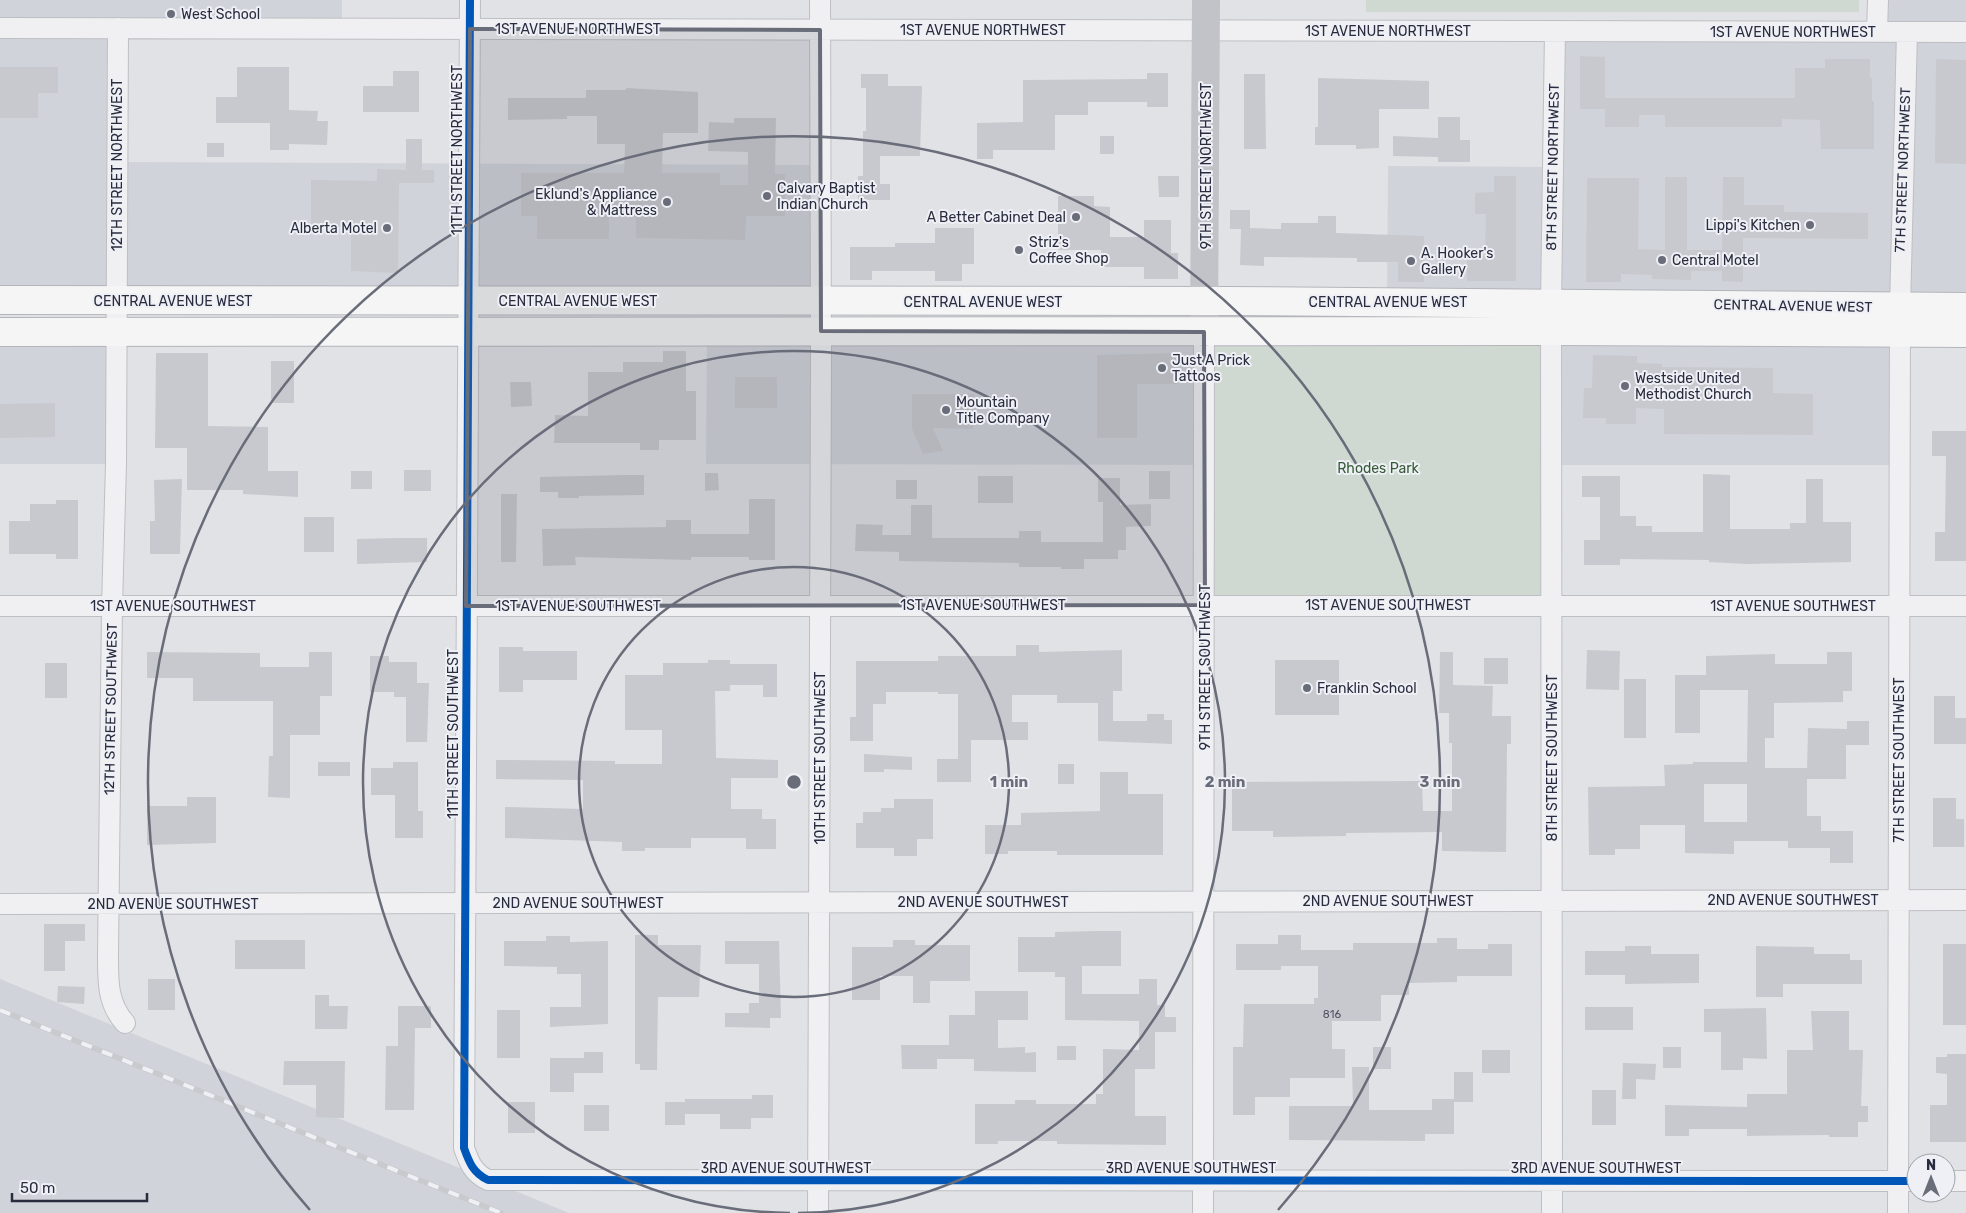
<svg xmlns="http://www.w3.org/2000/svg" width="1966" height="1213" font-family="Rubik,sans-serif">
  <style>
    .built { fill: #d1d3da }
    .green { fill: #cfd9d1 }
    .building { fill: #c8c9ce; fill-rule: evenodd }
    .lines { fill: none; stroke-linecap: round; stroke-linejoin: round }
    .street-casing { stroke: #bebfc3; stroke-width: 22 }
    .highway-casing { stroke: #b3b5bb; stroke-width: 30 }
    .street { stroke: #f0f0f2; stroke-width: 20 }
    .secondary { stroke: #c2c3c8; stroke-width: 28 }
    .highway { stroke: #f5f5f6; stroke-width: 28 }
    .rail-casing { stroke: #c9cace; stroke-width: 5.5 }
    .rail { stroke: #eef0f5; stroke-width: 4; stroke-dasharray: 11; stroke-linecap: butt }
    .cycleway-casing { stroke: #eef0f5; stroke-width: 11 }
    .cycleway { stroke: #0057b8; stroke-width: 8 }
    .marked { fill: #696c79; fill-opacity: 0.2; stroke: #696c79; stroke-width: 4; stroke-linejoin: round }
    .ring { fill: none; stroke: #696c79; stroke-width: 2.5 }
    .poi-dot { fill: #696c79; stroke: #eef0f5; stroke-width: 2 }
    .labels { text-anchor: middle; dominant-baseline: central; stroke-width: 4; stroke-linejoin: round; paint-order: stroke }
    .number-label { font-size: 11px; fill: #525564 }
    .poi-label { font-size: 14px; fill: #282c3e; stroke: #eef0f5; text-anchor: start }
    .street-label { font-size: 14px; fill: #282c3e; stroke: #eef0f5 }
    .park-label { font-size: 14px; fill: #365a36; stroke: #eef0f5 }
    .centre { fill: #696c79; stroke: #eef0f5; stroke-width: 2.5 }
    .ring-label { font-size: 15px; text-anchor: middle; font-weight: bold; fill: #696c79; stroke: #eef0f5; stroke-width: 4; stroke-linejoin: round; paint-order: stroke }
  </style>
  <rect width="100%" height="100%" fill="#e1e2e6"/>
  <path class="built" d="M0 0H342V29H118V162L820 165 821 302 0 300Z
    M1878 0H1966V307L1387 302 1388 166 1553 167 1555 31 1877 32Z
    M707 331 1204 332V465L706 464Z
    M1552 331 1900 332 1899 465H1551Z
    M0 332 117 333 116 464H0Z
    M0 979 569 1213H0Z"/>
  <path class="green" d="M1366 0H1859V12H1366Z
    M1552 331V606L1205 605 1204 332Z"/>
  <path class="building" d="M1580 56 1605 57V109H1580Z
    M1825 59H1870V78H1872V101H1874V149H1821L1820 120 1782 119V127H1665V115H1639V127H1605V98H1795V68H1825Z
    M1936 59 1966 60V164L1935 163Z
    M0 67H58V93H38V118H0Z
    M237 67H289V110L318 111 317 121H328L327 145 289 144V150H270V123H216V97H237Z
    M393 71H419V112H363V86H393Z
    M1147 73H1168V107H1147V102H1088V115H1055V150H993V159H977V123L1023 122V80L1147 79Z
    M861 74H888V86H922L920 156H880V184H890V200H858V176H863V131H866V88H861Z
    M1244 74H1265L1266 149H1244Z
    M1318 78 1429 81V109H1379V148L1356 149V145H1315V127H1318Z
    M626 88 698 92V133H663L662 173H720V185H748V152L708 151 709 122 734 123V118H776L775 174H785V216H746L745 240 636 238V217H609V239H537V216H521V173H624L625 144H597V116H567V119L508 120V98H586V90H626Z
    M1438 117H1460V140H1470V162H1438V157L1393 156V136L1438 138Z
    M1100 136H1114V154H1100Z
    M406 139H422V170H434V183H399L398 273 351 271V227H311V180L377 181V169L406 170Z
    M207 143H224V157H207Z
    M1158 176H1179V197H1159Z
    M1494 176H1516V281H1467V256H1485L1486 214H1475V193L1494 192Z
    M1665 177H1687V250H1722L1723 177H1744V205H1784V212L1868 213V239L1743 238V282L1722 281V271H1691V280L1652 279V275L1621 274V282H1586L1587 178H1639L1638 249 1665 250Z
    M1058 196H1094V206L1110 207V237H1144V220H1171V253H1178V279H1144V267H1101V250H1058Z
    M1230 210H1250V228L1281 229V223H1318V216H1336V233L1424 236V282H1398V262H1357V258L1264 257V266L1240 265 1241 229H1230Z
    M935 228H974V264H962V281H935V271H872V280H850V247H895V243H935Z
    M663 351H686V391H696V440H659V450H640V443H554L555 415 588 416V372H623V362H663Z
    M156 353H208V426L268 427V471H298V497L243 494V490H187V448H155Z
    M1178 353V384H1137V438H1097V355Z
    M1593 355 1637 356V363L1662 364V367L1773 368V393L1813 394V435L1664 434V409L1636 408V424H1606V418H1583L1584 388H1592Z
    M271 361H294V403H271Z
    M735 377H777V408H735Z
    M510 382H531L532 406 511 407Z
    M912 394H974L973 429 933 428 943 451 923 454 912 429Z
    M55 403V437L0 438V404Z
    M1932 431H1966V561H1935V532H1945L1946 456H1932Z
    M404 470H431V491H404Z
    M351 471H372V489H351Z
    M1149 471H1170V499H1149Z
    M705 473H718L719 490 705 491Z
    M1703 474 1730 475V529H1790V523H1806V479H1823V522H1851V562L1747 564 1709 562V560L1620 559V565H1584V540H1600V497H1582V476H1620V516H1636V526H1652V532H1703Z
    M624 475H644V495L579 496V498H558V492H540V477Z
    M978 476H1013V503H978Z
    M1098 478H1120V505L1151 504V526L1126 527V550H1118V559H1084V569H1061V567H1019V563L899 561V552L855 551 856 524 883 525 882 535H911V505H932V538H1019V531H1041V542H1103V502H1098Z
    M182 479 180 554H150V521H155L154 480Z
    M896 480H917V499H896Z
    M501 494H517L516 562H501Z
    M749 499H775V560H749V557H691V560L575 557 576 565 543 566 542 529 666 527V520H691V534H749Z
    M56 500H78V559H56V554H9V521H30V504H56Z
    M304 517H334V552H304Z
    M396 538H427V562L357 564V539Z
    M1016 645H1039V652L1122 650V691H1113V721H1147V714H1164V720H1172V744L1098 741V703H1057V695H1012V722H1028V740H971V782H937V759H958V694H938V692H886V704H873V741H850V717H856V661H938V656H1016Z
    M499 647H523V651H577V680H523V692H499Z
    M1587 650 1620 651 1619 690 1586 689Z
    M147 652 260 653V667H309V652H332V696H320V735H290V798L268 797 269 756H273V701H193V678H147Z
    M1440 652H1453V685L1493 686 1492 716H1511V744H1507L1506 852 1442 851V832L1346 833V836L1273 837V831H1232V782L1422 781 1423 811H1452V743H1449V713H1439Z
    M1827 652H1852V691H1843V702L1774 703V738H1765V768H1807V772L1808 728 1847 729V721H1869V745H1846V779H1807V816H1821V831H1853V863H1830V848H1788V841H1734V854L1685 853V825H1640V849H1615V855H1589L1588 787 1665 786 1664 765 1693 764V762H1747L1748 690H1700V733H1675V675H1706V656L1775 654V664H1827ZM1704 784H1747V822H1704Z
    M370 656H389V662H417V683H429L427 742H406V697H394V692H370Z
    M1484 658H1508V684H1484Z
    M708 660H730V664H777V697H763V685H730V691H715L716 758 778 760V778H731V809H762V819H776V849H746V838H691V848H645V851H622V842L505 838V807L583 809V780L496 779V760L615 761V764H662V730H625V675H663V663H708Z
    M1275 660H1339V715H1275Z
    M45 663H67V698H45Z
    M1624 679H1646V738H1624Z
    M1934 696H1955V718H1966V744H1934Z
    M864 754 912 757V770L884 769V772H864Z
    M318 762H350V776H318Z
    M393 762H418V811H423V838H395V795H371V768H393Z
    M1058 764H1074V784H1058Z
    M1100 772H1128V794H1163V855H1057V851H1008V854H985V825H1021V813L1100 811Z
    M187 797H216V843L147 845V806H187Z
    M1933 798H1956V819H1964V847H1933Z
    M894 799H933V839H917V856H894V848H856V823H863V812H881V808H894Z
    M44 924H85V941H65V971H44Z
    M1098 931H1121V966H1082V994H1139V979H1157V1005H1165V1017H1176V1032H1155V1069H1135V1116H1166V1145L1057 1144V1141H998V1144H975V1104H1015V1100H1036V1104H1096V1094H1103V1049L1139 1050V1021L1065 1020V977H1055V972H1018V937H1055V932Z
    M635 935H658V945H701L699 997H658L657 1070H640V1064H635Z
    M1278 935H1301V950H1353V943H1437V938H1457V949H1488V944H1512V976H1457V982L1409 983V995H1381V1021H1332V1049H1345V1078H1290V1097H1255V1115H1233V1047H1243L1244 1004H1314V998H1318V966H1281V970H1236V944H1278Z
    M546 936H570V942L608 941V1024L550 1027V1007H581V974H557V967L504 966V941H546Z
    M235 940H305V969H235Z
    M893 940H915V945H970V981H930V1003H913V976H880V1000H852V947H893Z
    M725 941H779L781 1018H770V1028L725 1027V1013H749V1003H759V964H725Z
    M1943 944H1966V1025H1943Z
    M1625 946H1651V954H1699V983L1625 984V975H1585V951H1625Z
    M1756 946 1814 947V954H1850V960H1862V984H1783V997H1756Z
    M148 979H175V1010H148Z
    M58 986 85 987 84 1004 57 1002Z
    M975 991H1028V1020H998V1048L1025 1047V1053L1036 1052V1072L974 1071V1059H937V1069H902L901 1045H949V1015H975Z
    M315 995H329V1006H348L347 1029H315Z
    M398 1006H431V1028H415L414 1110H385L386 1046H398Z
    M1585 1007H1633V1030H1585Z
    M1766 1008 1767 1059 1743 1058V1070H1721V1032H1704V1009Z
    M497 1010H520V1058H497Z
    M1811 1011H1849V1050H1863L1861 1106H1868V1122H1858V1137H1829V1135L1747 1136V1129H1689V1136H1665V1105L1747 1107V1094H1787V1050H1813Z
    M1057 1046H1076V1060H1057Z
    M1373 1047H1391V1069H1373Z
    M1663 1047H1681V1068H1663Z
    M1482 1050H1510V1073H1482Z
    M584 1052H603V1073H574V1092H550V1058H584Z
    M1947 1054H1966V1142H1930V1105H1947V1074L1936 1073V1057H1947Z
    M284 1061H345L344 1118 316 1117V1085H283Z
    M1623 1063 1656 1064 1655 1080 1636 1079V1099H1622Z
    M1352 1067H1369V1110H1432V1099H1454V1134H1425V1141L1289 1140V1106H1353Z
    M1454 1072H1473V1102H1454Z
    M1592 1090H1616V1125H1592Z
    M752 1095H773V1118H751V1129H720V1114H685V1099H752Z
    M508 1102H535V1133H508Z
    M665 1102H685V1125H665Z
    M584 1105H609V1131H584Z"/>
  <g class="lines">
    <defs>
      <path id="street" d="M470 0 464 1148C469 1162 473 1173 488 1180L1916 1181
        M0 28 1966 32
        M118 28 116 464 112 606 108 954C108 980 107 1003 125 1023
        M1877 32 1878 0
        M0 606H1966
        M0 904 1966 900
        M1946 1181H1966
        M818 1213 821 354 820 0
        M1203 1213 1204 332
        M1552 1213 1551 303 1555 31
        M1898 1213 1900 308 1907 32"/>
      <path id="highway" d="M0 300 1228 301 1966 307
        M0 332 1552 331 1966 333"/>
    </defs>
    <use href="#street" class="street-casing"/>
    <use href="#highway" class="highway-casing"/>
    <use href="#street" class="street"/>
    <path class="secondary" d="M1204 332 1206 0"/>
    <use href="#highway" class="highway"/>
    <defs>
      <path id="rail" d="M0 1010 501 1213"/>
    </defs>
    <use href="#rail" class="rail-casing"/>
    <use href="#rail" class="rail"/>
    <defs>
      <path id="cycleway" d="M470 0 464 1148C469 1162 473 1173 488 1180L1916 1181"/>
    </defs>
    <use href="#cycleway" class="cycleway-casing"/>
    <use href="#cycleway" class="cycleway"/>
  </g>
  <path class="marked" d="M470 29 820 30 821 331 1204 332 1205 605 466 606Z"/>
  <g class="ring">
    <circle cx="794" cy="782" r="215"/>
    <path d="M790 1213A431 431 0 1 1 798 1213"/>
    <path d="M310 1210A646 646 0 1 1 1278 1210"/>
  </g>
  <g class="poi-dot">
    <circle cx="171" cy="14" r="5"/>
    <circle cx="767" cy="196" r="5"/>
    <circle cx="667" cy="202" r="5"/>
    <circle cx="1076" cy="217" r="5"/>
    <circle cx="1810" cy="225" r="5"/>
    <circle cx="387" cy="228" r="5"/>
    <circle cx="1019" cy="250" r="5"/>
    <circle cx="1662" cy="260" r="5"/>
    <circle cx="1411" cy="261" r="5"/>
    <circle cx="1162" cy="368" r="5"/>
    <circle cx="1625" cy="386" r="5"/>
    <circle cx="946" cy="410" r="5"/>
    <circle cx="1307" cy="688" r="5"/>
  </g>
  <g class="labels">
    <g class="number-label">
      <text x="1332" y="1014">816</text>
    </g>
    <g class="poi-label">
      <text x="181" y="14">West School</text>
      <text x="777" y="188">Calvary Baptist<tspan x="777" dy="16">Indian Church</tspan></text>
      <text x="657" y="194" text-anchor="end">Eklund's Appliance<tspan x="657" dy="16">&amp; Mattress</tspan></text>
      <text x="1066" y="217" text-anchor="end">A Better Cabinet Deal</text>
      <text x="1800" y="225" text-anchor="end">Lippi's Kitchen</text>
      <text x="377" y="228" text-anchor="end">Alberta Motel</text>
      <text x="1029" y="242">Striz's<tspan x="1029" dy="16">Coffee Shop</tspan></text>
      <text x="1421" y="253">A. Hooker's<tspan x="1421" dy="16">Gallery</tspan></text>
      <text x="1672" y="260">Central Motel</text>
      <text x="1172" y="360">Just A Prick<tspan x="1172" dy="16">Tattoos</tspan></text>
      <text x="1635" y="378">Westside United<tspan x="1635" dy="16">Methodist Church</tspan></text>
      <text x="956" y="402">Mountain<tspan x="956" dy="16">Title Company</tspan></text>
      <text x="1317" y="688">Franklin School</text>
    </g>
    <g class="street-label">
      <text x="578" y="29">1ST AVENUE NORTHWEST</text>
      <text x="983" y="30">1ST AVENUE NORTHWEST</text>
      <text x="1388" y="31">1ST AVENUE NORTHWEST</text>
      <text x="1793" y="32">1ST AVENUE NORTHWEST</text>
      <text transform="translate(457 150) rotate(-90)">11TH STREET NORTHWEST</text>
      <text transform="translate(117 165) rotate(-90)">12TH STREET NORTHWEST</text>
      <text transform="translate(1206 166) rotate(-90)">9TH STREET NORTHWEST</text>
      <text transform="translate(1553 167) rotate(-89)">8TH STREET NORTHWEST</text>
      <text transform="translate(1903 170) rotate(-88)">7TH STREET NORTHWEST</text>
      <text x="173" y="301">CENTRAL AVENUE WEST</text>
      <text x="578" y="301">CENTRAL AVENUE WEST</text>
      <text x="983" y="302">CENTRAL AVENUE WEST</text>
      <text x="1388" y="302">CENTRAL AVENUE WEST</text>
      <text transform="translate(1793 306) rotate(1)">CENTRAL AVENUE WEST</text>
      <text x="983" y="605">1ST AVENUE SOUTHWEST</text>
      <text x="1388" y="605">1ST AVENUE SOUTHWEST</text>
      <text x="173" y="606">1ST AVENUE SOUTHWEST</text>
      <text x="578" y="606">1ST AVENUE SOUTHWEST</text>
      <text x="1793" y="606">1ST AVENUE SOUTHWEST</text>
      <text transform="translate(1205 667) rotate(-90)">9TH STREET SOUTHWEST</text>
      <text transform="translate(111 709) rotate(-89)">12TH STREET SOUTHWEST</text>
      <text transform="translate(453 734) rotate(-90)">11TH STREET SOUTHWEST</text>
      <text transform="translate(820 758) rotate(-90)">10TH STREET SOUTHWEST</text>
      <text transform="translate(1552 758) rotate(-90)">8TH STREET SOUTHWEST</text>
      <text transform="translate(1899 760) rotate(-90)">7TH STREET SOUTHWEST</text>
      <text x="1793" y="900">2ND AVENUE SOUTHWEST</text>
      <text x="1388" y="901">2ND AVENUE SOUTHWEST</text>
      <text x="983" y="902">2ND AVENUE SOUTHWEST</text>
      <text x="578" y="903">2ND AVENUE SOUTHWEST</text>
      <text x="173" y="904">2ND AVENUE SOUTHWEST</text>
      <text x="786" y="1168">3RD AVENUE SOUTHWEST</text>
      <text x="1191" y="1168">3RD AVENUE SOUTHWEST</text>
      <text x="1596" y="1168">3RD AVENUE SOUTHWEST</text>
    </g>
    <g class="park-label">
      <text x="1378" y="468">Rhodes Park</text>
    </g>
  </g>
  <circle cx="794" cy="782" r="8" class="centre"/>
  <g class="ring-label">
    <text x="1009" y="787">1 min</text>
    <text x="1225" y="787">2 min</text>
    <text x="1440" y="787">3 min</text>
  </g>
  <g transform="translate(1931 1178)"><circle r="24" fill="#eef0f5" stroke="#9fa2ac"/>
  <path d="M0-4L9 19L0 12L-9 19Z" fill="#696c79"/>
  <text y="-8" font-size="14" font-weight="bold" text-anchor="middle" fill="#282c3e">N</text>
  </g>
  <path d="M12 1193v8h135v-8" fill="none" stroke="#282c3e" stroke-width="2.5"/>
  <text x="20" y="1193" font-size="15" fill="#282c3e" stroke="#eef0f5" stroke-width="4" paint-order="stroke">50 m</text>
</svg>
